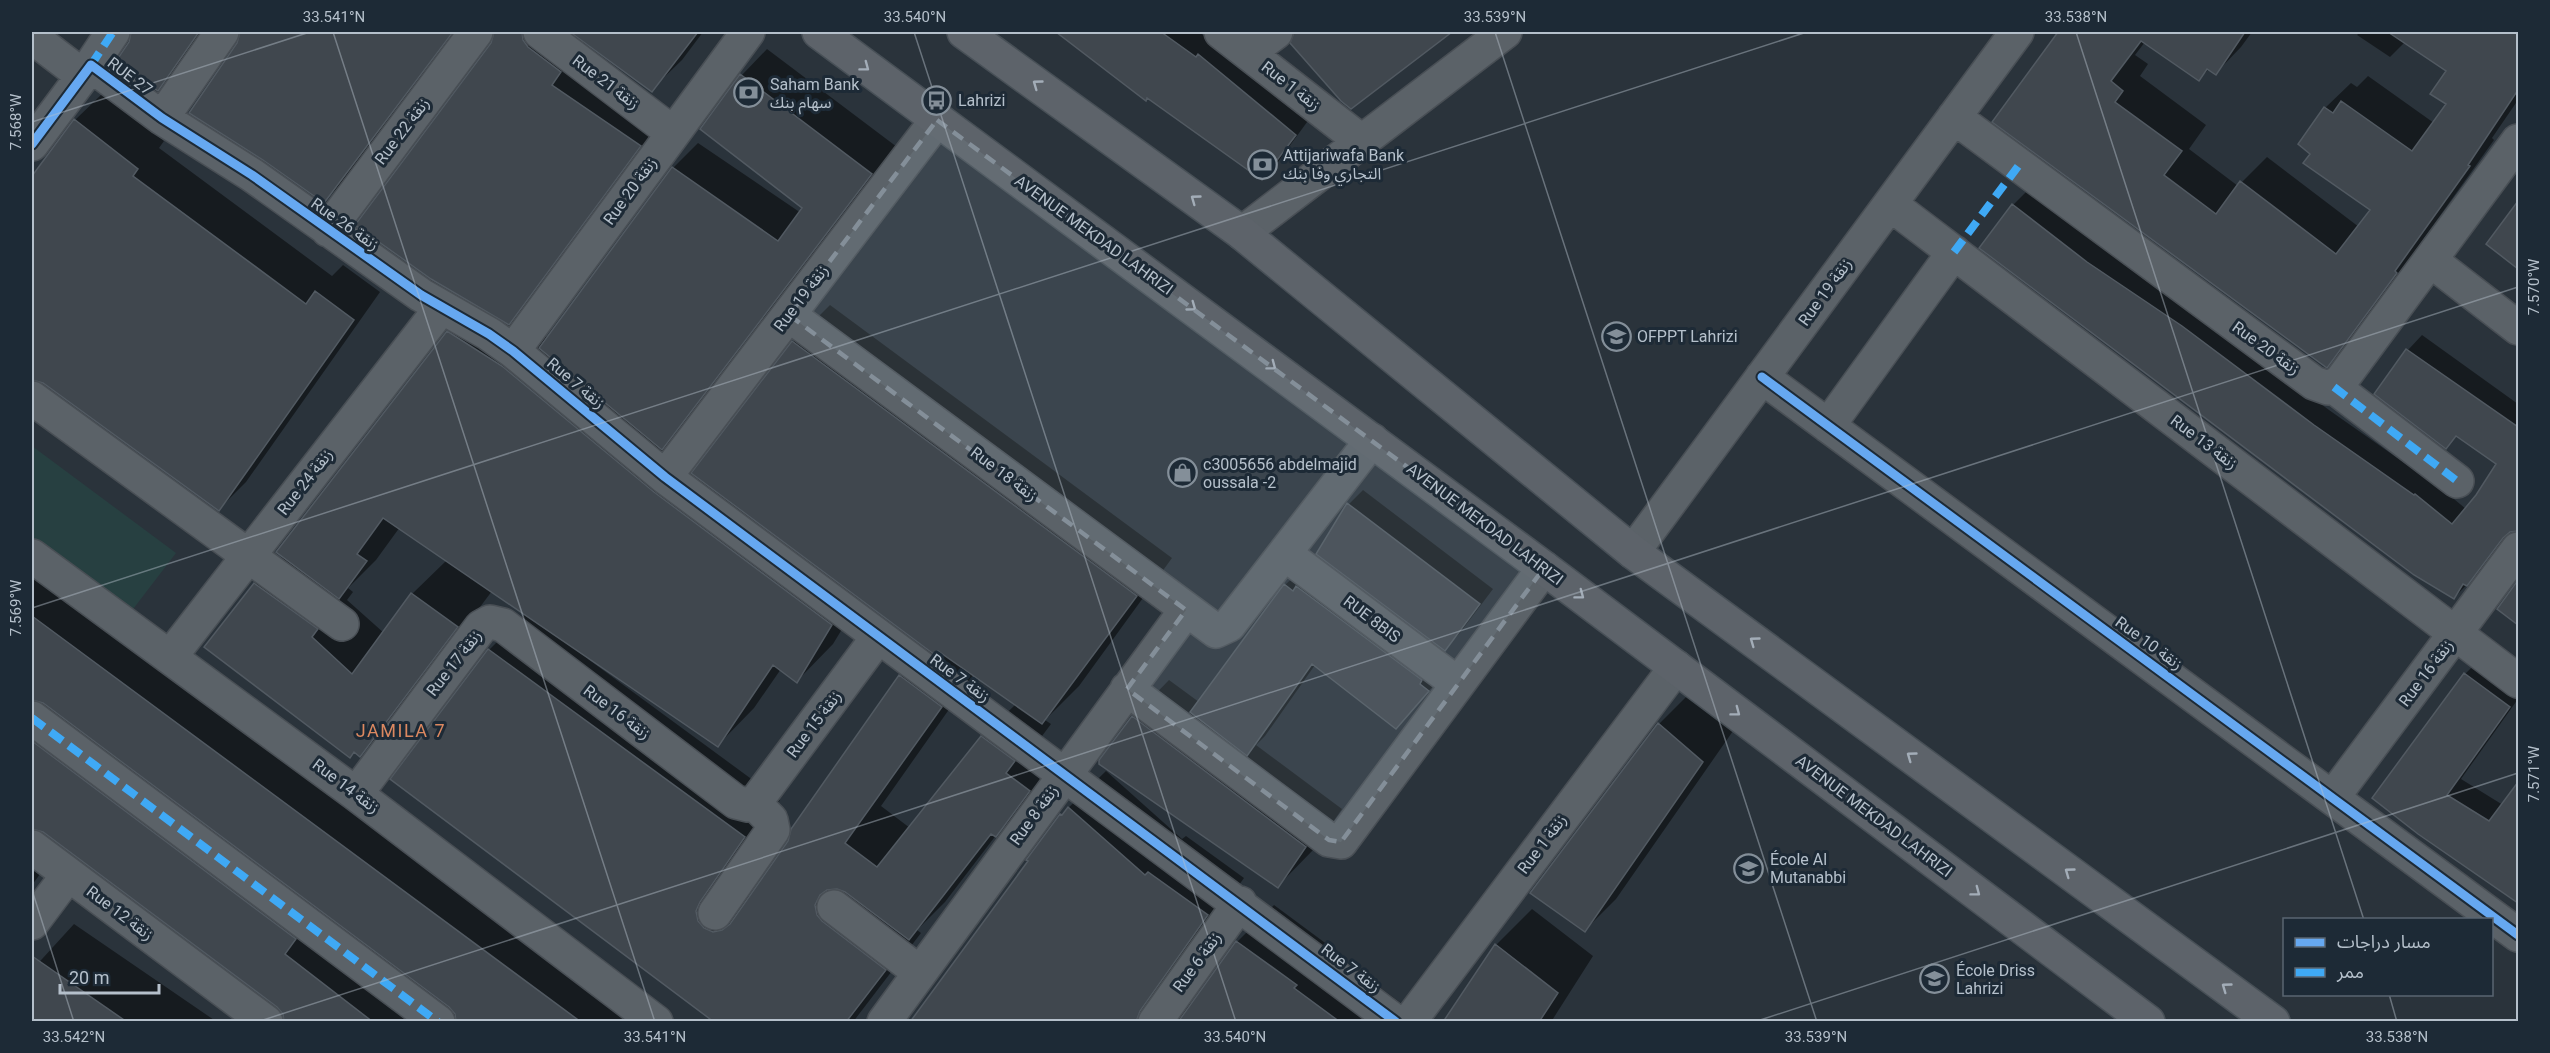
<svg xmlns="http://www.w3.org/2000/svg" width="2550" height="1053" font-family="Roboto,'Noto Sans Arabic',sans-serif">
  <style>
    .green { fill: #274041 }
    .shadow { fill: #0007; fill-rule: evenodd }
    .building { fill: #40474e; stroke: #525a62; stroke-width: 1.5 }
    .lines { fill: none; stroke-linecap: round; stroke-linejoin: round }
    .minor-casing { stroke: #494f55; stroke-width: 36 }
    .major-casing { stroke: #485057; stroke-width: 36 }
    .minor { stroke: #5b6268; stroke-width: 33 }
    .major { stroke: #5d636a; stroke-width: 33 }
    .quiet { stroke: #3fa9f5; stroke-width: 8; stroke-dasharray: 15 8; stroke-linecap: butt }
    .cycleway-casing { stroke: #1d2a36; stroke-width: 13 }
    .cycleway { stroke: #66a8f1; stroke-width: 9 }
    .oneway { stroke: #a3adb8 }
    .marked { fill: #848f99; fill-opacity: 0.2; stroke: #848f99; stroke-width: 4.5; stroke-dasharray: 12 8; stroke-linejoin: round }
    .ticks { fill: none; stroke: #b5c0cb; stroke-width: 1.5; stroke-opacity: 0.45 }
    .labels { text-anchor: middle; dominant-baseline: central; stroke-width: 6; stroke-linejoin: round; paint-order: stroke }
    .street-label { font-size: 16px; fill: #b5c0cb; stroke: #1d2a36 }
    .poi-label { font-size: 16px; fill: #b5c0cb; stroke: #1d2a36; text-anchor: start }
    .neighbourhood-label { font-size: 18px; letter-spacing: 1.5px; fill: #db8860; stroke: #1d2a36 }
    .neatline { fill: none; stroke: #b5c0cb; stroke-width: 2 }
    .ticks-label { font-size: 15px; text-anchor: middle; fill: #b5c0cb }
  </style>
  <rect width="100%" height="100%" fill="#2a333b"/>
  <path class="green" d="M32 446 176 553 127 617 32 546Z"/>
  <path class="shadow" d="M133 32H207L188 59 158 89 118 60Z
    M242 32H460L355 171 324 201 239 43Z
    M496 32H703L682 60 651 90 589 43 581 54 670 115 539 293 516 316 548 338 673 168 698 143 801 213 804 208 702 129 742 75 767 49 897 147 688 422 671 439 690 456 701 463 793 342 830 305 1172 558 1079 686 1045 720 1051 724 1042 736 1065 754 1032 799 997 834 945 902 917 930 921 933 853 1022H717L489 650 526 613 492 591 397 718 360 755 255 584 283 556 448 332 476 304 492 44ZM400 527 447 560 412 594 384 633 347 600 353 592 348 588 376 560ZM861 598 929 648 901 676 793 830 790 841 750 896 740 892 736 864 780 800 588 659 590 657 718 745 754 708 781 669 797 681 833 644ZM974 674 1016 704 982 737 910 828 881 806Z
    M1058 32H1199L1310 118 1278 162 1262 178 1148 96 1145 99Z
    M1301 32H1450L1351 107 1295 37Z
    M2060 32H2252L2241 47 2216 73 2209 69 2199 79 2145 42 2135 55 2148 64 2140 76 2206 125 2189 149 2238 186 2267 157 2359 227 2372 210 2312 153 2325 108 2351 83 2357 87 2368 76 2434 123 2448 104V70L2406 41 2390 57 2357 35 2360 32H2518V100L2492 138 2494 140 2419 245 2422 247 2353 340 2327 366 1994 121Z
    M103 93 164 141 159 148 332 276 343 265 380 292 246 482 219 509 44 382 32 378V180L75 120Z
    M2028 190 2102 247 2197 311 2329 410 2430 481 2431 480 2466 509 2498 464 2458 435 2446 447 2376 394 2408 350 2422 335 2518 404V529L2511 530 2481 570 2454 598 2013 205Z
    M2518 205V267L2488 244Z
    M1363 490 1493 589 1459 634 1445 649 1349 504Z
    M32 552 644 1022H285V1015L278 1006 44 831 32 827Z
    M1303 568 1445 673 1396 727 1315 665 1265 736 1256 745 1342 809 1314 849 1278 886 1133 717 1169 680 1199 702 1285 585Z
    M2518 582V623L2499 608Z
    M2480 659 2518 686V699L2461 779 2503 805 2518 784V889L2511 896 2419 832 2465 674Z
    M1690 693 1733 731 1616 899 1585 930 1659 724Z
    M1106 771 1182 839 1186 836 1244 878 1176 973 1181 1001 1193 1004 1237 942 1274 905 1332 948 1330 951 1405 1006 1394 1022H912L1030 861 1028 860 1061 815Z
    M32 832 57 851 32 885Z
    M1532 909 1593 956 1551 1022H1451L1496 945Z
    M74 924 217 1022H32V970Z"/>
  <path class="building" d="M131 32H199L158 91 116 61 129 42Z
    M240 32H453L324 203 263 160 189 113 237 43Z
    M494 32H522L523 40 528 47 561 72 552 85 641 146 509 325 431 279 355 225 491 43Z
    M570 32H698L652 92Z
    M1056 32H1161L1196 57 1198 54 1296 135 1262 180 1147 98 1146 101Z
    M1294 32H1452L1351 109 1341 101 1290 43Z
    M2058 32H2245L2216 75 2207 69 2199 81 2141 41 2111 81 2123 91 2115 102 2182 151 2164 175 2216 214 2240 181 2336 254 2370 210 2303 163 2310 154 2298 144 2324 107 2333 113 2341 101 2412 151 2446 104 2430 94 2446 71 2388 32H2518V90L2468 165 2470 166 2395 271 2397 273 2327 368 1992 122Z
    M740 74 872 174 662 450 539 348 672 167 778 241 802 208 700 129Z
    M74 119 138 169 133 176 306 304 315 291 354 320 219 511 43 383 32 380V176Z
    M2518 201V269L2486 244Z
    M2012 204 2087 262 2182 326 2314 425 2414 495 2415 494 2452 524 2476 495 2496 464 2456 436 2446 449 2374 394 2406 349 2518 427V531L2510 532 2503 538 2467 586 2463 584 2454 599 2414 575 1979 248Z
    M447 331 502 366 654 492 832 625 797 683 773 665 718 747 383 518 357 554 367 561 339 599 276 552Z
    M792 341 1137 596 1042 724 938 651 935 655 691 473Z
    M1347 503 1480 604 1445 651 1316 554Z
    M2518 580V625L2497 609Z
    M254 583 318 629 312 637 352 674 411 593 458 627 360 757 354 752 350 758 204 647Z
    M1284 584 1293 591 1296 586 1422 680 1420 684 1429 691 1396 729 1312 664 1247 756 1190 712Z
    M32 616 581 1022H456L455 1014 449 1007 43 703 32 700Z
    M488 649 745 837 700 902 696 911 698 921 704 928 713 932 722 930 730 924 788 841 791 829 899 675 942 707 845 843 877 867 981 736 1015 761 1006 773 1030 791 996 837 991 834 909 940 845 892 837 889 827 890 820 895 815 905 817 915 822 921 886 970 846 1022H714L390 779Z
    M2464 673 2510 707 2447 795 2489 821 2518 782V903L2418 834 2372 798Z
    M1132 716 1306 847 1278 888 1099 764V760Z
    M1658 723 1703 762 1585 932 1530 893Z
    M32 741 296 939 285 954 373 1022H284L283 1014 277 1007 43 832 32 829Z
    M1068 807 1145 875 1148 872 1208 915 1140 1011 1136 1022H910L1028 861 1026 860 1060 814 1062 815Z
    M1236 941 1297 985 1294 988 1340 1022H1178Z
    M1495 944 1558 993 1539 1022H1443Z
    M32 956 127 1022H32Z"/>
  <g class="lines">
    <defs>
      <path id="minor" d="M540 32 673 133
        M1221 32 1361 141
        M32 37 83 76
        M1248 53 1276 32
        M91 65 113 32
        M1954 117 2314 383 2328 388 2340 382 2518 141
        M162 118 222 32
        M32 144 91 65 162 118 252 175 421 295 489 334 513 351 665 477 1396 1022
        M1890 204 2518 681
        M328 230 476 32
        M1242 233 1505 32
        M2430 260 2518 328
        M789 315 1216 631 1229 625 1372 440
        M513 351 748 32
        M1762 377 2518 935
        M2334 387 2457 481
        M32 398 342 624
        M1828 426 1954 252
        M665 477 937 120
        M1633 552 2017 32
        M1285 554 1458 684
        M32 556 356 794 656 1022
        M170 657 441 308
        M1127 689 1329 840 1341 842 1544 568
        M32 718 438 1022
        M356 794 481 627 490 622 503 625 736 802 748 805 757 800 878 637
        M2333 797 2518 549
        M32 847 266 1022
        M834 907 919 972
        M715 913 773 830 771 820 754 803
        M32 923 68 875
        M884 1022 1186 610
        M1155 1022 1240 903
        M1409 1022 1676 667"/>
      <path id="major" d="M819 32 1544 568 2148 1022
        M964 32 1242 233 1633 552 2273 1022"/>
    </defs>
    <use href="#minor" class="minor-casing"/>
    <use href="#major" class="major-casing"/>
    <use href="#minor" class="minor"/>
    <use href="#major" class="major"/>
    <path class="quiet" d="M91 65 113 32
      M1954 252 2019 165
      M2334 387 2457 481
      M32 718 438 1022"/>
    <defs>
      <path id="cycleway" d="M32 144 91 65 162 118 252 175 421 295 489 334 513 351 665 477 1396 1022
        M1762 377 2518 935"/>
    </defs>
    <use href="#cycleway" class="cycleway-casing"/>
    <use href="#cycleway" class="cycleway"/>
  </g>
  <defs><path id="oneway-chevron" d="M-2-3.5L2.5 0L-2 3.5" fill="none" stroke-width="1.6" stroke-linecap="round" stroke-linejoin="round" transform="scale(1.5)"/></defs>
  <g class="oneway">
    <use href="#oneway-chevron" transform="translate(865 67) rotate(37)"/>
    <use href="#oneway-chevron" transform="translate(1037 84) rotate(-144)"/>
    <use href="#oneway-chevron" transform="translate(1195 199) rotate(-144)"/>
    <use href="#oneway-chevron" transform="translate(1192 307) rotate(36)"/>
    <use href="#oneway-chevron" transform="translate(1272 366) rotate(37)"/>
    <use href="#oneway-chevron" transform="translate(1580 595) rotate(37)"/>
    <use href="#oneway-chevron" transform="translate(1754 641) rotate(-144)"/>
    <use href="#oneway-chevron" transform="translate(1736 712) rotate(37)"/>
    <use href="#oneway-chevron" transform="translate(1911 756) rotate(-144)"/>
    <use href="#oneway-chevron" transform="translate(2069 872) rotate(-144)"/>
    <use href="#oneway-chevron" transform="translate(1976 892) rotate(37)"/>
    <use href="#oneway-chevron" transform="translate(2226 987) rotate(-144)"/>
  </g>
  <path class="marked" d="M937 120 1544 568 1341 842 1329 840 1127 689 1186 610 789 315Z"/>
  <path class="ticks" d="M333 32 655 1022M914 32 1236 1022M1495 32 1817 1022M2076 32 2364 920M32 122 310 32M32 608 1807 32M32 890 74 1022M2389 994 2397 1022M257 1022 2518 287M1754 1022 2518 773"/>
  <defs>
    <symbol id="bank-ring" viewBox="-11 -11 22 22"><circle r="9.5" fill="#1d2a36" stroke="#848f99" stroke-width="1.5"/><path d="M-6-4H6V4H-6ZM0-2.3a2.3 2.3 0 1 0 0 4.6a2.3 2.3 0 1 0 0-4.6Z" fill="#848f99"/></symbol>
    <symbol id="bus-ring" viewBox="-11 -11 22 22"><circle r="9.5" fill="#1d2a36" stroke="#848f99" stroke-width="1.5"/><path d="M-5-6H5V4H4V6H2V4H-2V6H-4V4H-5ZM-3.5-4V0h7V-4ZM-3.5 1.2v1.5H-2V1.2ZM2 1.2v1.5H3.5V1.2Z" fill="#848f99"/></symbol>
    <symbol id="university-ring" viewBox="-11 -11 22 22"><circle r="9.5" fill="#1d2a36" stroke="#848f99" stroke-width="1.5"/><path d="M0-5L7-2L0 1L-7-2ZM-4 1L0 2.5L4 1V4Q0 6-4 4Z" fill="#848f99"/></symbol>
    <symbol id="shop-ring" viewBox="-11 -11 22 22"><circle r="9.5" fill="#1d2a36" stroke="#848f99" stroke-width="1.5"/><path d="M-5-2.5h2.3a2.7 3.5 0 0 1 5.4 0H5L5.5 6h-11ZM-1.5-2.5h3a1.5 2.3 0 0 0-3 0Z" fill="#848f99"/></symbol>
    <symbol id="school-ring" viewBox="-11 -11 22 22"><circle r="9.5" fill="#1d2a36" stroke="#848f99" stroke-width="1.5"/><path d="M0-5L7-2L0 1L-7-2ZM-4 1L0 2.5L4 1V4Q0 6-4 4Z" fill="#848f99"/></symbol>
  </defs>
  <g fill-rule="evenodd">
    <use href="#bank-ring" x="732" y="76" width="33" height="33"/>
    <use href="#bus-ring" x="920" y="84" width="33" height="33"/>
    <use href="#bank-ring" x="1246" y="148" width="33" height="33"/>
    <use href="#university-ring" x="1600" y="320" width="33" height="33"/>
    <use href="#shop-ring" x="1166" y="456" width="33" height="33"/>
    <use href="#school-ring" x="1732" y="852" width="33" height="33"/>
    <use href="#school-ring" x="1918" y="962" width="33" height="33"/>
  </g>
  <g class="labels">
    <g class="street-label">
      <text transform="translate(130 76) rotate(37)">RUE 27</text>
      <text transform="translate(606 82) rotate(37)">Rue 21 زنقة</text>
      <text transform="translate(1291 86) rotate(38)">Rue 1 زنقة</text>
      <text transform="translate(402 131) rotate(-53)">Rue 22 زنقة</text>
      <text transform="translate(630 191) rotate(-54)">Rue 20 زنقة</text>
      <text transform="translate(345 224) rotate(35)">Rue 26 زنقة</text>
      <text transform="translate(1094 235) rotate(36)">AVENUE MEKDAD LAHRIZI</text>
      <text transform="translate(1825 292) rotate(-54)">Rue 19 زنقة</text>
      <text transform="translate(801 298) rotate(-53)">Rue 19 زنقة</text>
      <text transform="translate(2266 348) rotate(36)">Rue 20 زنقة</text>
      <text transform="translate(576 383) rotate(40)">Rue 7 زنقة</text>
      <text transform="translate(2204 442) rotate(37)">Rue 13 زنقة</text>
      <text transform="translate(1004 474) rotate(37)">Rue 18 زنقة</text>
      <text transform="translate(305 482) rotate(-52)">Rue 24 زنقة</text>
      <text transform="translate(1485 524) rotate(37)">AVENUE MEKDAD LAHRIZI</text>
      <text transform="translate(1372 619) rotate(37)">RUE 8BIS</text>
      <text transform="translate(2149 643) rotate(36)">Rue 10 زنقة</text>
      <text transform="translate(454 663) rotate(-52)">Rue 17 زنقة</text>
      <text transform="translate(2426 673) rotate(-53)">Rue 16 زنقة</text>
      <text transform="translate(960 678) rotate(36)">Rue 7 زنقة</text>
      <text transform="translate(617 712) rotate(37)">Rue 16 زنقة</text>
      <text transform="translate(814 724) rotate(-53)">Rue 15 زنقة</text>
      <text transform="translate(346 786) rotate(37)">Rue 14 زنقة</text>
      <text transform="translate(1034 815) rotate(-54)">Rue 8 زنقة</text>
      <text transform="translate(1874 816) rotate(37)">AVENUE MEKDAD LAHRIZI</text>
      <text transform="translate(1542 844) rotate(-53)">Rue 1 زنقة</text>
      <text transform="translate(120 913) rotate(37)">Rue 12 زنقة</text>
      <text transform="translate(1197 962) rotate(-54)">Rue 6 زنقة</text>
      <text transform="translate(1351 968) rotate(37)">Rue 7 زنقة</text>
    </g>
    <g class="poi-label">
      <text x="770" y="84">Saham Bank<tspan x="770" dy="18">سهام بنك</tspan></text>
      <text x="958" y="100">Lahrizi</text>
      <text x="1283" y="155">Attijariwafa Bank<tspan x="1283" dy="18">التجاري وفا بنك</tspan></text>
      <text x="1637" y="336">OFPPT Lahrizi</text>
      <text x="1203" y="464">c3005656 abdelmajid<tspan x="1203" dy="18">oussala -2</tspan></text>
      <text x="1770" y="859">École Al<tspan x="1770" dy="18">Mutanabbi</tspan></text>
      <text x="1956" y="970">École Driss<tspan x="1956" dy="18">Lahrizi</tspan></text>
    </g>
    <g class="neighbourhood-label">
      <text x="401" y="730">JAMILA 7</text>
    </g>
  </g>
  <rect width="2550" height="1053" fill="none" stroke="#1d2a36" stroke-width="66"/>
  <rect x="2283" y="918" width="210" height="78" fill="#1d2a36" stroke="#5a6672" stroke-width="1.5"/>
  <rect x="2295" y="938" width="30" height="9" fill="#66a8f1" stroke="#5a6672" stroke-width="1.5"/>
  <text x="2337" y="948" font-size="18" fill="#b5c0cb">مسار دراجات</text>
  <rect x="2295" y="968" width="30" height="9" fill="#3fa9f5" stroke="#5a6672" stroke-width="1.5"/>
  <text x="2337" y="978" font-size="18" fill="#b5c0cb">ممر</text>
  <path d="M60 984v9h99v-9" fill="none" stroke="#b5c0cb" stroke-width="3"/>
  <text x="69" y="984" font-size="18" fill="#b5c0cb" stroke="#1d2a36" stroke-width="4.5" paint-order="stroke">20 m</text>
  <rect x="33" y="33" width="2484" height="987" class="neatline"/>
  <g class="ticks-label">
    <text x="334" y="22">33.541°N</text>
    <text x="915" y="22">33.540°N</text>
    <text x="1495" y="22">33.539°N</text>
    <text x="2076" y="22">33.538°N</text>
    <text transform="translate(16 122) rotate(-90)" y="5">7.568°W</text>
    <text transform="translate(2534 287) rotate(-90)" y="5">7.570°W</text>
    <text transform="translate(16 608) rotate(-90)" y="5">7.569°W</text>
    <text transform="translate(2534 774) rotate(-90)" y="5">7.571°W</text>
    <text x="74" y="1042">33.542°N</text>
    <text x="655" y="1042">33.541°N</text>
    <text x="1235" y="1042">33.540°N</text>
    <text x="1816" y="1042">33.539°N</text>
    <text x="2397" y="1042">33.538°N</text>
  </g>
</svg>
